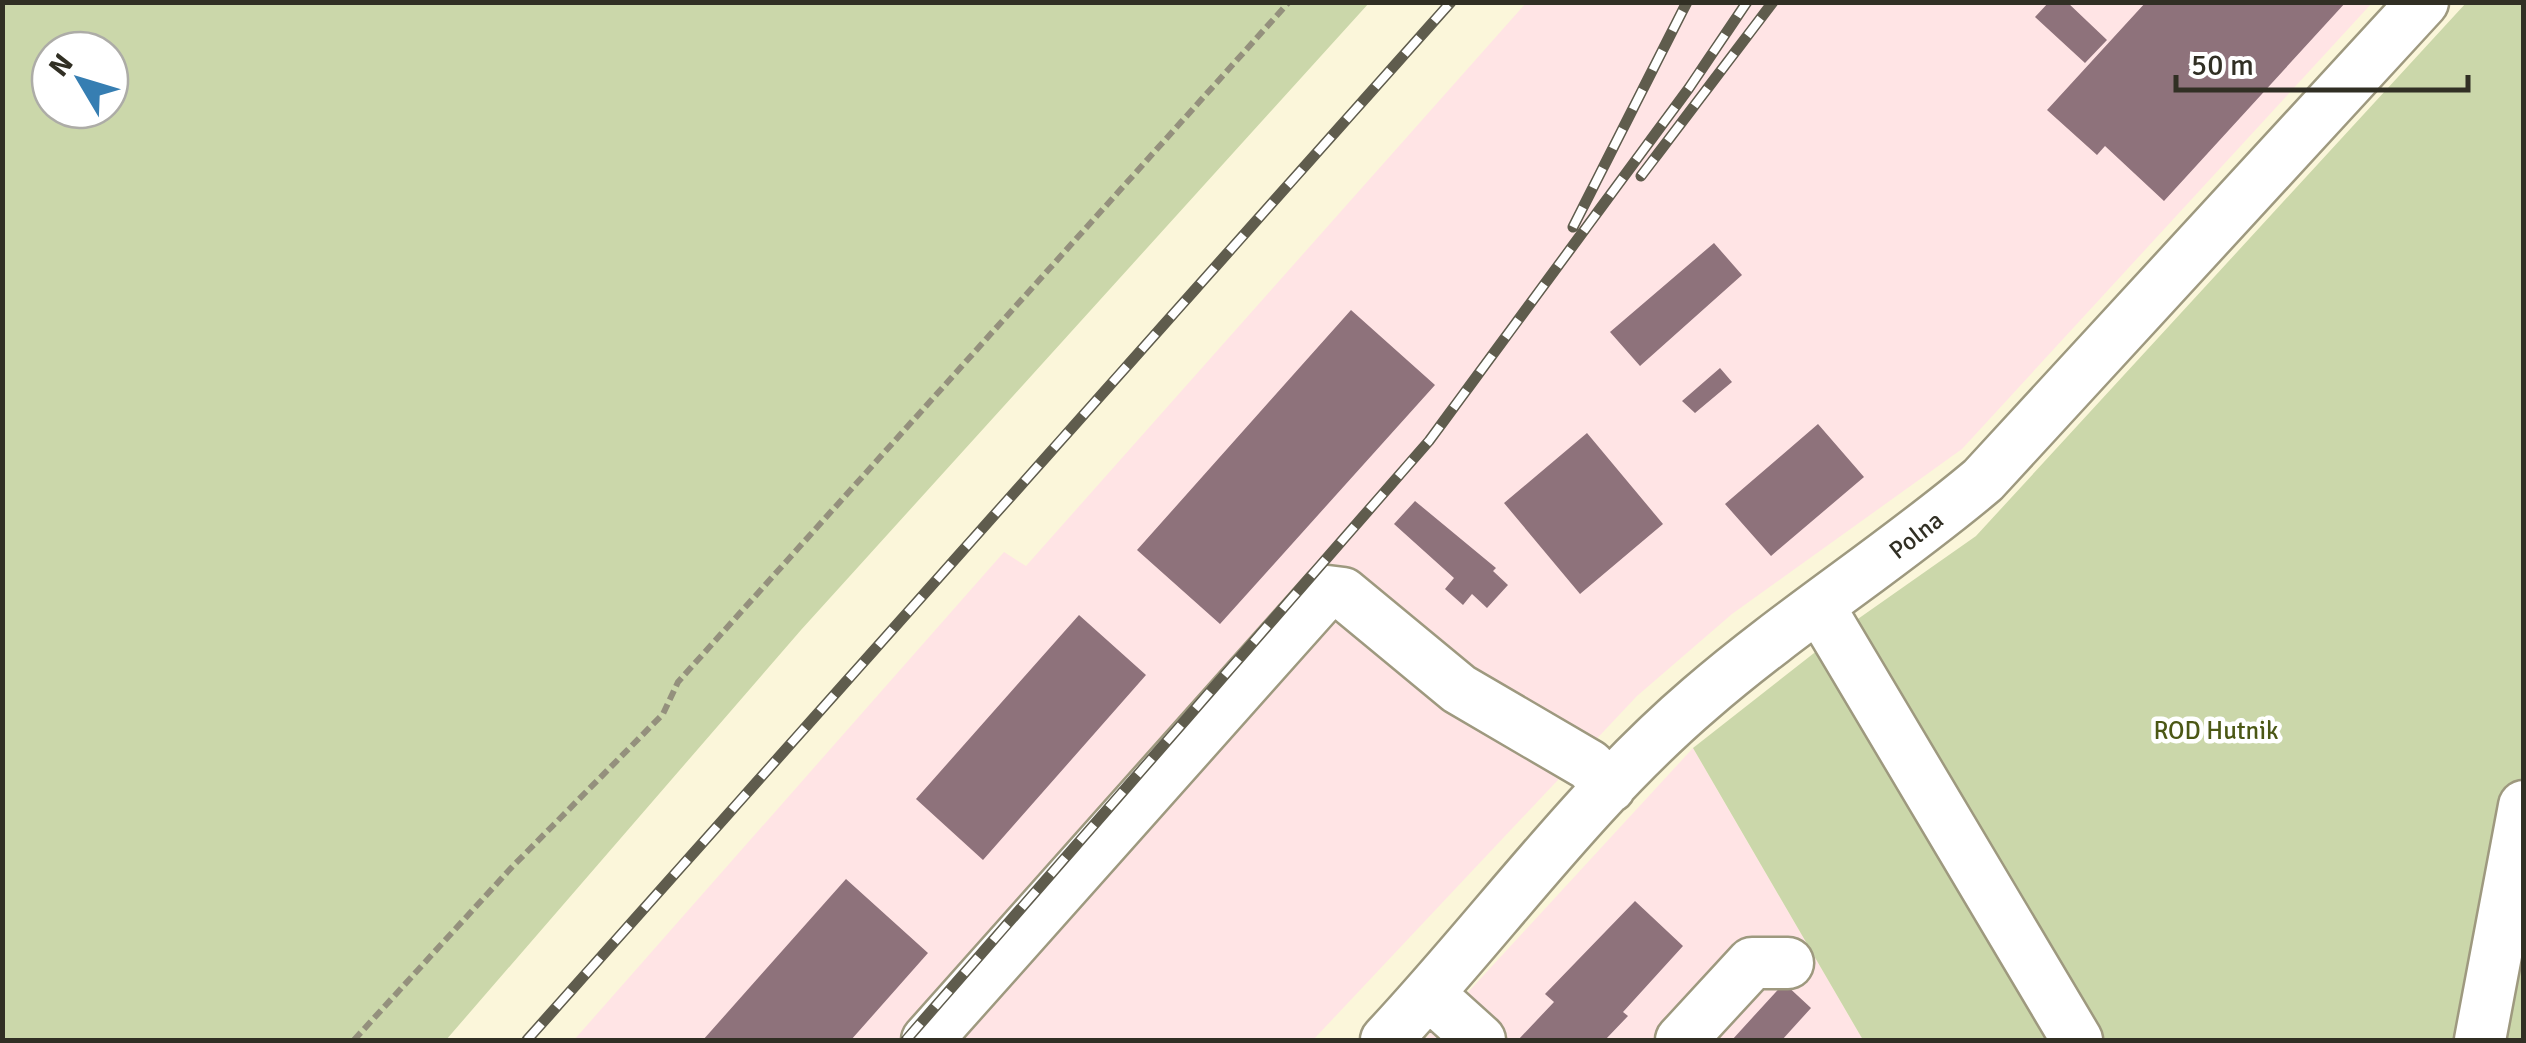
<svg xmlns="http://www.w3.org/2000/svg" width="2526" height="1043" font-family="Signika,sans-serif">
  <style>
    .industrial { fill: #ffe4e5 }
    .green { fill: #cbd7aa; fill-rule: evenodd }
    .building { fill: #8e727b }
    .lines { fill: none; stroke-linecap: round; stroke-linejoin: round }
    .minor-casing { stroke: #9e997f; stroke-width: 55 }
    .path { stroke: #94907d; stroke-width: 6; stroke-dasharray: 10 5; stroke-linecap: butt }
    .minor { stroke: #fff; stroke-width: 50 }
    .rail-casing { stroke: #5f5c4d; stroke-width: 11 }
    .rail { stroke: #fff; stroke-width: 8; stroke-dasharray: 22; stroke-linecap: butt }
    .labels { text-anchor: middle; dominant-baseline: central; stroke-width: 9; stroke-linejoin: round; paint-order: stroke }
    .street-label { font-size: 25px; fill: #312f24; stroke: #fff }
    .park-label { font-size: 25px; fill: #4b5715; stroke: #fff }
  </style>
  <rect width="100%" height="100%" fill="#fbf6da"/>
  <path class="industrial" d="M1526 3H2372L1962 449 1732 614 1637 696 1313 1040H574L1004 552 1026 566Z
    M1693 748 1863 1040H1424Z"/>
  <path class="green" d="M2 3 3 2 1369 3 801 630 446 1040H3ZM50 50H110V110H50Z
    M2466 3H2523V1040H1863L1693 748 1855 621 1976 536Z"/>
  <path class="building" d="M2049 2H2067L2107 40 2085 63 2035 17Z
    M2146 2H2346L2164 201 2105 146 2097 155 2047 110Z
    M1714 243 1742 275 1640 366 1610 332Z
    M1351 310 1435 385 1220 624 1137 550Z
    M1720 368 1732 382 1695 413 1682 401Z
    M1818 424 1864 477 1771 556 1725 504Z
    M1587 433 1663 524 1580 594 1504 503Z
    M1415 501 1496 568 1493 571 1508 585 1487 608 1472 594 1463 605 1445 589 1454 578 1394 524Z
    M1079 615 1146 675 983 860 916 799Z
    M846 879 928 953 851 1040H703Z
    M1635 901 1683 946 1623 1012 1628 1016 1605 1040H1518L1554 1002 1545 994Z
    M1784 983 1811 1008 1782 1040H1732Z"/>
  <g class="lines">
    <defs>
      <path id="minor" d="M1820 608 2077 1040
        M1429 994 1480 1040
        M927 1040 1327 591 1343 593 1459 689 1589 765 1610 787
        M1386 1040C1491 928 1583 799 1700 699 1790 621 1892 557 1983 480L2423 2
        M1681 1040 1752 963H1788
        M2480 1040 2524 806"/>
    </defs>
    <use href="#minor" class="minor-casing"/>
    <path class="path" d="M354 1040 512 867 663 714 678 682 1289 2"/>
    <use href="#minor" class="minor"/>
    <defs>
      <path id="rail" d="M1641 176 1773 2
        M1573 227 1687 2
        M527 1040 1451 2
        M906 1040 1429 441 1689 88 1747 2"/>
    </defs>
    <use href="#rail" class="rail-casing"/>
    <use href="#rail" class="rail"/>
  </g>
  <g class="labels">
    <g class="street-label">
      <text transform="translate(1916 535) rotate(-38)">Polna</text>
    </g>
    <g class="park-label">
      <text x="2216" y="730">ROD Hutnik</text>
    </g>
  </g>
  <rect width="2526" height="1043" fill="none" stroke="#312f24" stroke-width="10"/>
  <g transform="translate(80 80) rotate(308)"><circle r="48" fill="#ffffff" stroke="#adaca7" stroke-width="2.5"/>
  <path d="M0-8L18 38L0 25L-18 38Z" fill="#367eb2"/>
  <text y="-15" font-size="28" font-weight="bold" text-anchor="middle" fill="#312f24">N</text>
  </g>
  <path d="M2176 75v15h292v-15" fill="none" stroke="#312f24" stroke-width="5"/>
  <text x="2191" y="75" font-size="30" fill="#312f24" stroke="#ffffff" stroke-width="8" paint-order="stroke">50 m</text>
</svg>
